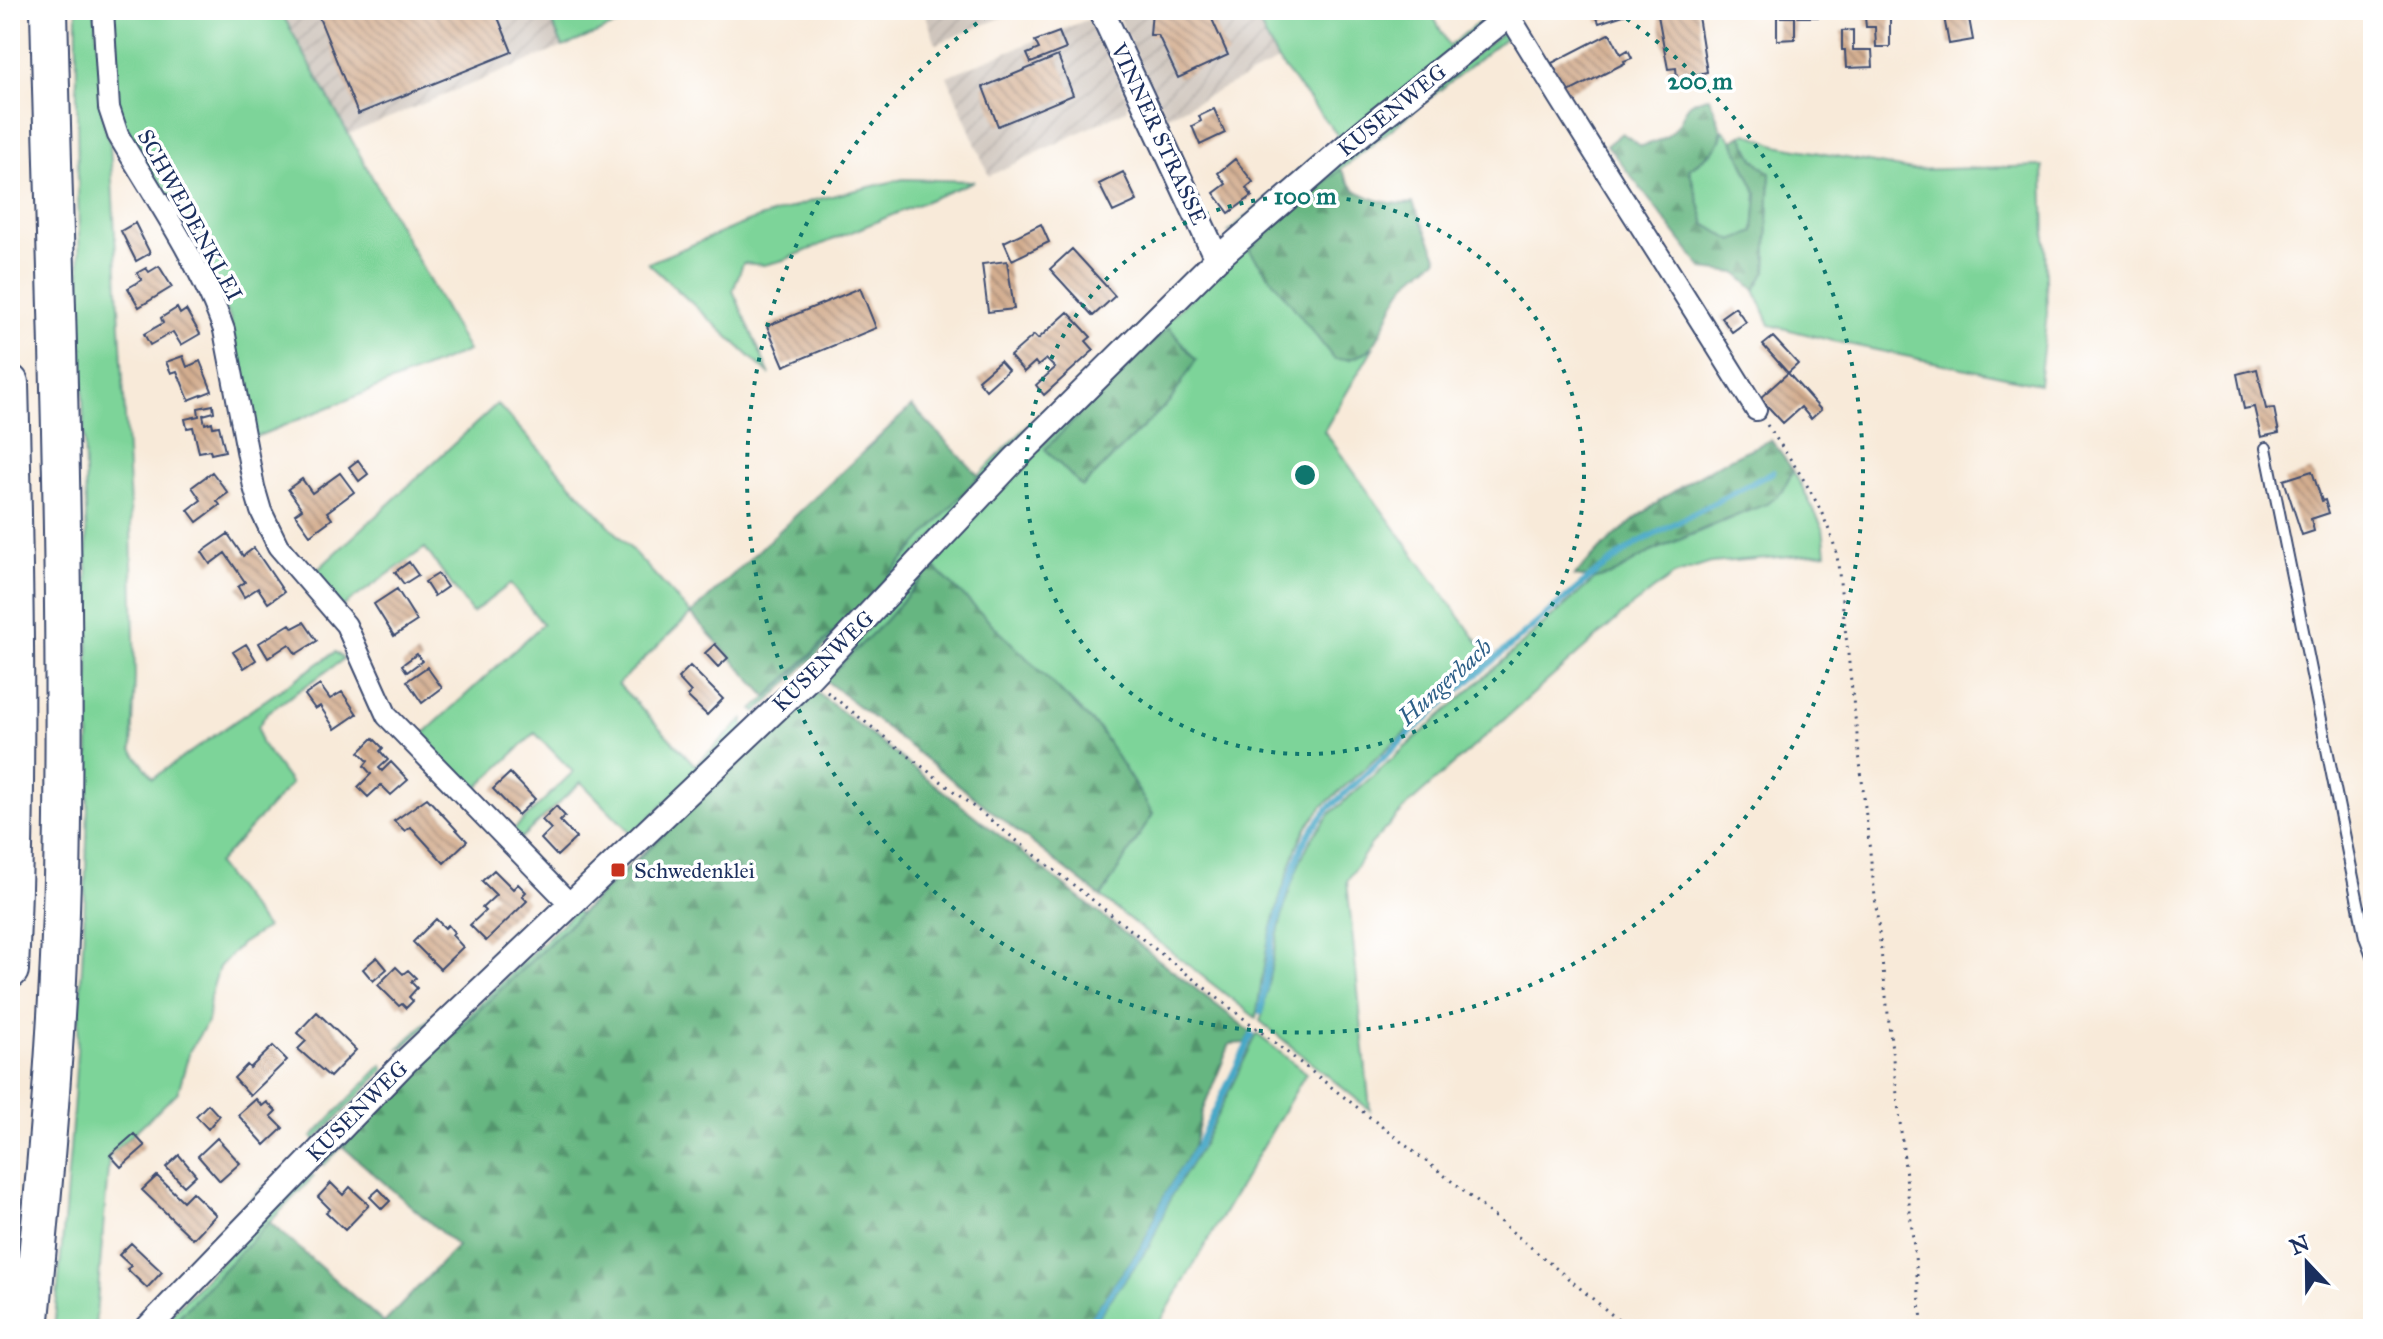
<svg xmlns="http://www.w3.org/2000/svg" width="2383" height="1339" font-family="'IM FELL Great Primer',serif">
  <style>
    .industrial { fill: url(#industrial-furrows) }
    .green { fill: #7dd499; stroke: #4c827c; stroke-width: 2 }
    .forest { fill: url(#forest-firs); stroke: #407270; stroke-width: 2 }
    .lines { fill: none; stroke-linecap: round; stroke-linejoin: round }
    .stream { stroke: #47a8c7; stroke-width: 6 }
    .building { fill: url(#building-back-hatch) }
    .service-casing { stroke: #3c4b70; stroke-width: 14 }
    .minor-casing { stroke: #3c4b70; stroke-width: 24 }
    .tertiary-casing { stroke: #3c4b70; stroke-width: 28 }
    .motorway-casing { stroke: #3c4b70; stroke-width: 40 }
    .path { stroke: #3c4b70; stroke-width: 3; stroke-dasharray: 2 6; stroke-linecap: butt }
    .service { stroke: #fff; stroke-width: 10 }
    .minor { stroke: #fff; stroke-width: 20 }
    .tertiary { stroke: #fff; stroke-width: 24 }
    .motorway { stroke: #fff; stroke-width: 36 }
    .ring { fill: none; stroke: #0f766e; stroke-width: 4; stroke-dasharray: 4 8 }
    .poi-dot { fill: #c8321e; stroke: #fff; stroke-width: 3 }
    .labels { text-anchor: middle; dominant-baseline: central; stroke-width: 7; stroke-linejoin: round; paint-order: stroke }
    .street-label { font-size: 22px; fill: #1b2f5e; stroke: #fff }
    .poi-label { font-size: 22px; fill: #1b2f5e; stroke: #fff; text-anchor: start }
    .water-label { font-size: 24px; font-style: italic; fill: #2d5f88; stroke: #fff }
    .centre { fill: #0f766e; stroke: #fff; stroke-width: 4 }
    .ring-label { font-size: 24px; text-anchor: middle; font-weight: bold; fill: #0f766e; stroke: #fff; stroke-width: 7; stroke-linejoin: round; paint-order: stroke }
  </style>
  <defs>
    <pattern id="industrial-furrows" width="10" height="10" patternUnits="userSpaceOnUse" patternTransform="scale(2)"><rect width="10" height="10" fill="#ccc2b9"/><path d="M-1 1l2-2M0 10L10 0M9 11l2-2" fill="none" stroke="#afa7a1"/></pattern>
    <pattern id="forest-firs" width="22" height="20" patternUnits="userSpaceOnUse" patternTransform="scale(2)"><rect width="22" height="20" fill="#66b681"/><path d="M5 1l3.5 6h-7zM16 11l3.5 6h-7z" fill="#53946d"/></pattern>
    <pattern id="building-back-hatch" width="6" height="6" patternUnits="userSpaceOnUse" patternTransform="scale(2)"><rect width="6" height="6" fill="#d3ad8f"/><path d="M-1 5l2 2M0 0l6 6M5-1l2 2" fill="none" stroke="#aa8d78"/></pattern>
  </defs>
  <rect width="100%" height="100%" fill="#fff"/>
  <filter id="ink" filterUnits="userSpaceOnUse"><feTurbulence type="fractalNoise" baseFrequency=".0125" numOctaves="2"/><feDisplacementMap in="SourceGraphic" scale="16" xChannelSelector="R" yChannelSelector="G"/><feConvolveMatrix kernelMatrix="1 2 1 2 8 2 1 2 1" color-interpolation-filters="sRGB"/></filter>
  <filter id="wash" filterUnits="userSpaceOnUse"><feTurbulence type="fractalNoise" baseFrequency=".006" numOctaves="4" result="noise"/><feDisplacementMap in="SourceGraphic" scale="32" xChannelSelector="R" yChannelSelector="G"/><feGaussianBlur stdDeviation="1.8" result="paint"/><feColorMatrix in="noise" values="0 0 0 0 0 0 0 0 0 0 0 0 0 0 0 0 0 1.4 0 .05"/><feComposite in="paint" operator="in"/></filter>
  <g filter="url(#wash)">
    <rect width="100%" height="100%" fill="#f8ead9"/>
    <path class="industrial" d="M280 10H546L563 47 349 134Z
      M924 10H1021L936 44Z
      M1115 10H1252L1278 61 1166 117Z
      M1089 19 1129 100 1126 110 989 176 947 76Z"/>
    <path class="green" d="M77 10H95L104 124 110 144 131 525 135 676 132 750 153 778 335 652 344 659 267 713 258 727 261 743 291 784 217 864 266 928 241 944 219 967 210 997 208 1021 190 1050 178 1092 109 1156 95 1329H54C74 1129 88 928 89 726 89 488 75 249 77 10Z
      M111 10H280L468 351 253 438 230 318 129 137 116 105Z
      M546 10H654L563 47Z
      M1252 10H1430L1449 46 1488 15 1489 19 1238 232H1229L1338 136 1278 61Z
      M1506 30 1510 34 1308 196 1348 360 1373 348 1324 431 1489 657 1323 806 1306 828 1297 846 1281 894 1267 946 1256 1018 1101 897 1153 814 932 567 885 621 825 680 824 677 978 509 1242 247 1337 165Z
      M1723 130 1733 141 1757 194 1754 232 1733 241 1705 224 1689 169C1705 158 1720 150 1723 130Z
      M1747 133 1776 145 1912 170 2043 166 2047 313 2039 384 1833 341 1770 325 1755 290 1766 271 1770 173 1754 159 1742 135Z
      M903 179 974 181 784 260 764 265 743 263 733 291 770 375 648 263 747 222 815 200Z
      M497 404 691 614 618 684 695 765 744 719V729L632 834 581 782 519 840 511 832 573 772 535 733 473 792 420 737 543 624 510 584 472 613 425 548 342 607 313 574Z
      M1045 409 1046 417 874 599 756 713 753 710C859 618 944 505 1045 409Z
      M1793 470 1823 528 1826 553 1711 563 1674 575 1632 606 1409 804 1371 844 1347 881 1370 1110 1260 1021 1263 1013C1273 958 1281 900 1306 849 1312 836 1322 824 1331 813L1595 579 1611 575 1651 552 1736 516 1783 491Z
      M811 691H815L458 1030 324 1165 320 1160 575 911 579 914Z
      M490 960 492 964 404 1047 399 1048Z
      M1257 1034 1306 1073 1156 1329H1089L1149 1247 1172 1194 1202 1146Z
      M382 1065 384 1070 315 1140 312 1137Z
      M305 1174 314 1176 167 1329H157Z
      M263 1187 264 1196 200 1258 193 1259Z"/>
    <path class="forest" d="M1709 97C1727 140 1728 141 1689 169L1705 224 1733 241 1754 232 1757 194 1733 140 1742 135 1754 159 1770 173 1766 271 1755 290 1736 273 1703 269 1607 145 1622 133 1641 146C1652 143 1664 140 1672 132 1689 115 1679 102 1709 97Z
      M1341 169C1345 176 1350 186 1356 190 1373 201 1394 206 1413 203L1438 258C1427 267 1412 276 1404 287 1381 317 1383 364 1334 359L1249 250 1308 196Z
      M1169 327 1196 360 1171 400 1082 487 1045 449Z
      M912 406 979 476 865 602 767 697 691 614Z
      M1771 440 1793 470 1783 491 1769 503 1715 524 1651 552 1611 575 1595 579 1574 576C1627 518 1698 469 1771 440Z
      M933 566 1100 730 1153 814 1101 897 825 680 885 621Z
      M815 691 1251 1032 1246 1043 1230 1044 1202 1112 1194 1146 1165 1194 1143 1244 1082 1329H167L269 1222 384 1323 457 1246 343 1147 436 1051Z"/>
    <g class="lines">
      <path class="stream" d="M1261 1012 1271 944 1285 893 1302 846 1310 832 1328 809 1441 705 1593 575 1636 544 1773 472
        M1085 1329 1146 1245 1168 1194 1198 1145 1252 1035"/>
    </g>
    <g id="blocks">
      <path class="building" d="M316 10H495L512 52 358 114Z
        M1152 10H1208L1228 55 1178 78 1158 35H1150Z
        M1594 10H1636V11L1599 23Z
        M1657 10H1697L1707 72 1677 79 1676 68 1668 69Z
        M1798 10H1830V17H1798Z
        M1859 10H1890V47H1876L1875 27H1866L1865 17H1859Z
        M1947 10H1971V13H1968L1973 40 1949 44 1944 17 1948 16Z
        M1777 17H1795V39L1777 40Z
        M1853 30V50H1872L1873 67 1846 68 1845 50H1842V31Z
        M1059 32 1066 49 1031 63 1027 54 1039 49 1035 41Z
        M1610 33 1621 54 1628 50 1632 58 1624 61 1625 63 1567 93 1552 63Z
        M1058 56 1073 95 998 126 983 87Z
        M1214 109 1225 133 1200 145 1192 126 1201 121 1199 116Z
        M1235 159 1253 182 1246 188 1252 196 1229 213 1214 193 1226 184 1218 173Z
        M1123 172 1137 201 1113 212 1099 184Z
        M135 223 150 253 136 261 121 231Z
        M1041 224 1049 242 1012 260 1004 242Z
        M1072 249 1115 296 1093 316 1050 269Z
        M1007 261 1014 309 988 312 982 264Z
        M159 266 172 287 139 307 128 288 142 280 137 273 146 268 149 272Z
        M860 288 876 328 784 366 767 326Z
        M1735 307 1746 322 1732 332 1721 317Z
        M177 308 180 314 186 310 200 334 181 345 173 332 150 345 144 334 163 323 161 318Z
        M1068 312 1091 337 1086 341 1094 350 1044 395 1036 385 1055 368 1046 359 1038 366 1035 362 1024 372 1010 356 1034 335 1038 339Z
        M1773 337 1798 364 1788 373 1763 345Z
        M183 356 187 367 200 361 212 391 189 400 177 371 171 373 166 362Z
        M1000 361 1008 370 986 390 978 380Z
        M2257 369 2266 409 2274 408 2279 433 2261 437 2254 407 2244 409 2237 374Z
        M1788 373 1821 410 1811 419 1801 407 1783 423 1760 398Z
        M213 405 214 412 203 415 205 424 212 422 213 427 219 426 225 451 211 454 210 450 199 452 193 427 187 428 185 419 199 416 198 408Z
        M358 460 368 474 359 481 349 467Z
        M2312 471 2322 501 2325 500 2329 513 2311 519 2314 531 2302 535 2284 480Z
        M212 472 228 493 217 501 220 505 197 522 188 510 201 500 192 487Z
        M340 473 354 492 327 512 332 519 310 535 295 514 302 509 288 489 302 479 312 493Z
        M228 534 243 556 254 548 284 592 268 603 258 588 244 597 238 587 245 582 225 553 210 564 202 552Z
        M409 562 418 575 404 584 395 572Z
        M438 574 447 587 434 596 425 582Z
        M397 589 417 621 394 636 374 604Z
        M304 622 317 641 296 654 289 644 268 658 259 643 290 624 293 628Z
        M246 644 256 660 244 668 233 652Z
        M715 644 728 658 718 667 705 653Z
        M417 654 422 661 407 672 402 665Z
        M690 666 723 699 707 715 687 696 691 692 678 678Z
        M427 667 442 688 422 703 407 681Z
        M320 685 330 699 342 692 357 714 335 729 320 706 315 709 305 695Z
        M373 738 383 748 380 751 388 760 379 768 382 771 391 762 408 780 391 795 381 785 368 797 358 787 371 774 364 766 368 761 359 752Z
        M510 773 535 799 518 815 493 789Z
        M427 798 467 841 444 863 413 829 410 827 405 831 394 821Z
        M556 806 565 816 560 821 576 838 557 856 541 839 551 829 542 820Z
        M494 870 513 889 518 884 526 892 522 896 527 901 486 941 470 925 485 911 482 908 496 895 482 881Z
        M436 919 445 928 448 925 454 932 452 935 463 947 440 969 413 942Z
        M377 957 387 969 373 981 363 969Z
        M396 967 403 974 408 970 416 978 411 982 417 988 409 997 413 1001 406 1008 402 1004 399 1006 378 985Z
        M317 1012 356 1050 330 1077 298 1049 306 1041 297 1033Z
        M273 1046 287 1060 250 1096 234 1078 247 1065 250 1068Z
        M256 1099 262 1106 267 1102 276 1111 271 1116 283 1128 265 1145 238 1115Z
        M208 1104 219 1116 208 1129 196 1116Z
        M134 1134 145 1146 121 1167 110 1155Z
        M217 1138 240 1163 220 1181 198 1156Z
        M179 1155 196 1175 184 1186 166 1167Z
        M157 1176 183 1201 192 1192 216 1215 193 1239 142 1190Z
        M331 1183 343 1195 350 1187 369 1205 345 1230 326 1212 330 1209 318 1197Z
        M379 1189 390 1201 382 1209 370 1197Z
        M131 1243 162 1272 147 1288 127 1269 131 1266 119 1255Z"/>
    </g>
  </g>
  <g filter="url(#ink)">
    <use href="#blocks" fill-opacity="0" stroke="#3c4b70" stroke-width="2"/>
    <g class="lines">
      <defs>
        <path id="service" d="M2266 448 2365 937 2373 958"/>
        <path id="minor" d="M103 10 109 108 118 135C154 196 201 264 224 330L254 487 261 511 278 546 346 625 387 716 570 904
          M1509 15C1589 148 1675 278 1756 410"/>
        <path id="tertiary" d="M1101 10 1217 259
          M147 1329 407 1060 809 678 1015 459 1217 259 1357 137 1515 10"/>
        <path id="motorway" d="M10 383C15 579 19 774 10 970
          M30 1329C45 1179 58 1029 62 879 68 589 56 300 49 10"/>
      </defs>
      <use href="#service" class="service-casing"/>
      <use href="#minor" class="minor-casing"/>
      <use href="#tertiary" class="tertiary-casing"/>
      <use href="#motorway" class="motorway-casing"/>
      <path class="path" d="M1767 425C1797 469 1823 503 1837 555L1923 1329
        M827 692 1450 1180 1629 1329"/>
      <use href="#service" class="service"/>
      <use href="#minor" class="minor"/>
      <use href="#tertiary" class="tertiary"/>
      <use href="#motorway" class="motorway"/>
    </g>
  </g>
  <g class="ring">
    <circle cx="1305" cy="475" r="279"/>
    <path d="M1617 12A558 558 0 1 1 993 12"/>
  </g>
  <rect class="poi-dot" x="610" y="862" width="16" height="16" rx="4"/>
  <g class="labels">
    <g class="street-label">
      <text transform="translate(1392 110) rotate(-39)">KUSENWEG</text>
      <text transform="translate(1159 134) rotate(65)">VINNER STRASSE</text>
      <text transform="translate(190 215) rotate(61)">SCHWEDENKLEI</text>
      <text transform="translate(823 661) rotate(-45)">KUSENWEG</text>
      <text transform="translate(357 1111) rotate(-45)">KUSENWEG</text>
    </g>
    <g class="poi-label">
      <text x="634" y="870">Schwedenklei</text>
    </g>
    <g class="water-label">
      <text transform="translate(1445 682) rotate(-42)">Hungerbach</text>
    </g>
  </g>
  <circle cx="1305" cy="475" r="12" class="centre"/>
  <g class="ring-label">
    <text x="1700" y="89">200 m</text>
    <text x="1305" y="204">100 m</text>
  </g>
  <rect width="2383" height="1339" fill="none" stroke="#fff" stroke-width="40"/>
  <g transform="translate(2307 1263) rotate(338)" stroke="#ffffff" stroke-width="6" paint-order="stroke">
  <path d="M0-6L14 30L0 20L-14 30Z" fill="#1b2f5e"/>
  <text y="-12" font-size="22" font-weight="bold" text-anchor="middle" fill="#1b2f5e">N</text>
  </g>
</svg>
